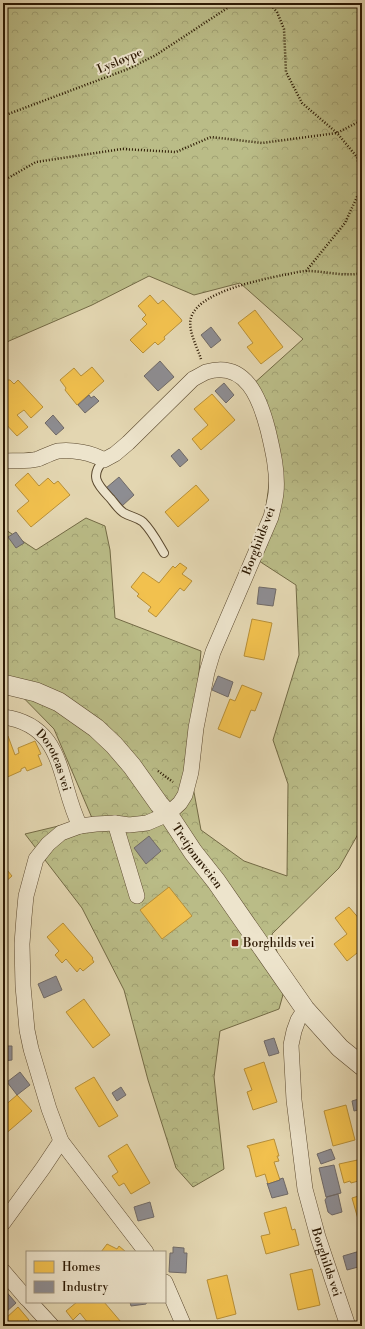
<svg xmlns="http://www.w3.org/2000/svg" width="365" height="1329" font-family="'Libre Bodoni',serif">
  <style>
    .forest { fill: url(#forest-crowns); stroke: #736a45 }
    .homes { fill: #f2c14e; stroke: #b78f38 }
    .industry { fill: #8d8d92; stroke: #706a67 }
    .lines { fill: none; stroke-linecap: round; stroke-linejoin: round }
    .service-casing { stroke: #5a482e; stroke-width: 10 }
    .minor-casing { stroke: #5a482e; stroke-width: 16 }
    .tertiary-casing { stroke: #5a482e; stroke-width: 20 }
    .path { stroke: #2c1903; stroke-width: 2.5; stroke-dasharray: 1 2; stroke-linecap: butt }
    .service { stroke: #ede4cc; stroke-width: 8 }
    .minor { stroke: #ede4cc; stroke-width: 15 }
    .tertiary { stroke: #ede4cc; stroke-width: 19 }
    .poi-dot { fill: #8f2418; stroke: #ede4cc; stroke-width: 1.5 }
    .labels { text-anchor: middle; dominant-baseline: central; stroke-width: 4; stroke-linejoin: round; paint-order: stroke }
    .street-label { font-size: 12px; fill: #2c1903; stroke: #ede4cc }
    .poi-label { font-size: 12px; fill: #2c1903; stroke: #ede4cc; text-anchor: start }
  </style>
  <defs>
    <pattern id="forest-crowns" width="20" height="18" patternUnits="userSpaceOnUse"><rect width="20" height="18" fill="#babc87"/><path d="M2 6a3 3 0 1 1 6 0M12 15a3 3 0 1 1 6 0" fill="none" stroke="#a0a173"/></pattern>
  </defs>
  <rect width="100%" height="100%" fill="#e3d6b1"/>
  <filter id="stains"><feTurbulence type="fractalNoise" baseFrequency=".005" numOctaves="4"/><feColorMatrix values="0 0 0 0 .2 0 0 0 0 .09 0 0 0 0 .02 0 0 0 .5 -.17"/></filter>
  <radialGradient id="worn" r=".72"><stop offset=".6" stop-color="#630" stop-opacity="0"/><stop offset="1" stop-color="#630" stop-opacity=".3"/></radialGradient>
  <path class="forest" d="M3 3H362V827L339 868 272 934 286 984 279 1009 220 1031 214 1077 224 1169 193 1187 176 1168 148 1080 124 990 82 908 25 834 92 818 54 729 7 681H3V528L36 550 86 518 105 526 110 550 115 618 201 651 193 738 191 776 201 830 244 861 287 876 288 784 273 740 299 655 296 585 259 561 271 469 251 386 303 339 240 283 194 295 149 276 92 305 9 341 3 345Z"/>
  <path class="homes" d="M150 295 158 304 163 300 181 319 182 321 164 337 165 339 158 345 155 342 143 353 130 340 147 324 142 319 146 315 138 306Z
    M255 310 283 347 261 364 247 347 253 343 238 323Z
    M92 367 104 381 77 405 65 390 66 388 60 380 74 368 81 376Z
    M4 380H10L14 384 18 380 43 407 31 418 24 410 17 415 28 427 17 436 3 421Z
    M212 394 235 420 201 450 192 439 208 425 194 409Z
    M28 473 39 486 48 478 54 484 58 481 70 495 31 527 17 511 29 501 15 485Z
    M196 485 209 500 178 527 165 512Z
    M180 563 187 568 182 574 192 581 184 591 180 588 156 617 148 611 151 607 137 596 139 594 131 587 143 572 159 583 173 566 175 568Z
    M252 619 272 623 264 660 244 656Z
    M242 685 262 693 255 711 251 710 240 738 218 729 230 699 235 701Z
    M8 736 15 755 19 753 18 748 35 741 41 754 38 755 42 765 27 771 25 767 21 769V771L3 779V739Z
    M3 865 12 876 3 884Z
    M169 887 192 916 162 939 140 910Z
    M349 907 362 922V949L347 961 334 944 347 934 335 918Z
    M63 923 93 958 92 959 94 962 83 971 80 968 77 972 66 959 62 963 55 955 59 951 47 937Z
    M84 999 110 1035 93 1048 66 1012Z
    M264 1062 277 1102 253 1110 247 1092 252 1090 244 1069Z
    M94 1077 118 1116 99 1127 75 1088Z
    M17 1095 32 1111 3 1136V1107Z
    M346 1105 355 1140 333 1146 324 1111Z
    M274 1139 279 1156H277L279 1161 274 1162 280 1180 268 1184 265 1174 256 1177 249 1148H248L247 1146Z
    M127 1144 150 1183 131 1194 124 1183 119 1186 112 1176 118 1172 108 1156Z
    M362 1159V1180L351 1183 350 1181 344 1183 339 1164Z
    M362 1195V1233L352 1198Z
    M286 1207 292 1230 295 1229 299 1245 266 1254 261 1236 270 1234 264 1213Z
    M107 1244 117 1249 119 1246 126 1252H101Z
    M312 1269 320 1305 298 1310 290 1274Z
    M227 1275 236 1314 217 1319 207 1280Z
    M77 1302H104L121 1322 116 1326H85L88 1323 80 1313 73 1320 66 1311Z
    M18 1307 29 1320 28 1321 32 1326H14L19 1322 18 1321 11 1326 5 1319Z"/>
  <path class="industry" d="M211 327 221 340 211 348 201 335Z
    M160 361 174 377 158 391 144 376Z
    M224 383 234 395 226 403 215 391Z
    M89 395 91 398 94 396 99 401 85 413 78 405Z
    M53 415 64 428 56 435 45 423Z
    M179 449 188 460 180 467 171 456Z
    M119 477 134 495 122 506 106 488Z
    M16 532 24 543 16 548 8 537Z
    M259 587 276 589 273 606 257 604Z
    M218 676 233 682 228 697 212 690Z
    M149 836 161 851 146 864 134 848Z
    M56 976 62 990 44 998 38 984Z
    M274 1038 279 1053 269 1056 264 1041Z
    M3 1046H12V1060L3 1061Z
    M20 1072 30 1085 17 1095 7 1082Z
    M121 1087 126 1095 117 1101 112 1093Z
    M362 1098V1109L354 1111 352 1101Z
    M331 1149 335 1159 321 1164 317 1154Z
    M334 1165 341 1193 326 1197 319 1168Z
    M283 1178 288 1194 272 1198 267 1183 268 1184 280 1180V1179Z
    M338 1194 342 1212 332 1215 328 1212 325 1200 327 1197Z
    M150 1202 154 1217 138 1221 134 1207Z
    M173 1247 184 1248V1253H187L186 1273 169 1272 170 1253H173Z
    M360 1251 362 1266 347 1270 343 1256Z
    M3 1288 16 1303 5 1313 3 1311Z
    M130 1302H147L146 1304 131 1306Z"/>
  <g class="lines">
    <defs>
      <path id="service" d="M104 460C88 477 99 486 111 499 115 504 119 510 124 513 131 517 137 517 143 522 152 531 158 543 164 553"/>
      <g id="minor">
        <path d="M3 461C14 460 26 462 38 459 45 456 51 453 58 451 72 449 92 453 104 460L115 454 128 443 193 379C197 377 202 374 206 372 246 360 260 399 268 430 273 451 278 472 276 493 275 501 273 509 271 517L213 652 207 672 196 728 191 772 185 795 180 803 168 814 147 823 129 825 115 823 96 824 80 826 61 833 48 844 36 859 26 896 24 917 22 944 23 986 27 1030 31 1049 49 1109 61 1141 146 1252"/>
        <path id="s1" d="M3 717C66 725 58 783 80 826"/>
        <path d="M115 823 137 896"/>
        <path id="s2" d="M305 1009 298 1020 294 1031 291 1045 294 1100 305 1189 318 1237 348 1326"/>
        <path d="M3 1223 43 1168 61 1141"/>
        <path d="M3 1271 27 1299"/>
        <path d="M165 1282 184 1326"/>
        <path d="M30 1302 52 1326"/>
      </g>
      <g id="tertiary">
        <path id="s3" d="M3 684 36 692 59 702 96 728 114 745 132 766 159 804 168 814 193 852 216 881 305 1009 340 1048 362 1066"/>
      </g>
    </defs>
    <use href="#service" class="service-casing"/>
    <use href="#minor" class="minor-casing"/>
    <use href="#tertiary" class="tertiary-casing"/>
    <path class="path" d="M269 3 277 12 284 29 286 72 302 103 337 133 357 157 362 181
      M3 116 128 69 156 55 235 3
      M3 181 36 162 122 149 176 152 211 137 262 143 337 133 362 120
      M306 271 345 223 362 186
      M201 359C197 346 186 328 192 315 203 291 260 280 283 275 291 274 299 271 307 271 325 271 344 277 362 273
      M158 771 173 782"/>
    <use href="#service" class="service"/>
    <use href="#minor" class="minor"/>
    <use href="#tertiary" class="tertiary"/>
  </g>
  <rect class="poi-dot" x="231" y="939" width="8" height="8" rx="2"/>
  <g class="labels">
    <g class="street-label">
      <text transform="translate(120 61) rotate(-23)">Lysløype</text>
      <text transform="translate(259 541) rotate(-69)">Borghilds vei</text>
      <text stroke="none"><textPath href="#s1" startOffset="72">Doroteas vei</textPath></text>
      <text stroke="none"><textPath href="#s3" startOffset="268">Tretjønnveien</textPath></text>
      <text stroke="none"><textPath href="#s2" startOffset="260">Borghilds vei</textPath></text>
    </g>
    <g class="poi-label">
      <text x="243" y="943">Borghilds vei</text>
    </g>
  </g>
  <rect width="365" height="1329" fill="none" stroke="#e3d6b1" stroke-width="16"/>
  <rect x="4" y="4" width="357" height="1321" fill="none" stroke="#2c1903" stroke-width="2"/>
  <rect x="8" y="8" width="349" height="1313" fill="none" stroke="#2c1903"/>
  <rect x="26" y="1251" width="140" height="52" fill="#ede4cc" stroke="#a0937c"/>
  <rect x="34" y="1261" width="20" height="12" fill="#f2c14e" stroke="#a0937c"/>
  <text x="62" y="1271" font-size="12" fill="#2c1903">Homes</text>
  <rect x="34" y="1281" width="20" height="12" fill="#8d8d92" stroke="#a0937c"/>
  <text x="62" y="1291" font-size="12" fill="#2c1903">Industry</text>
  <rect width="100%" height="100%" filter="url(#stains)"/>
  <rect width="100%" height="100%" fill="url(#worn)"/>
</svg>
